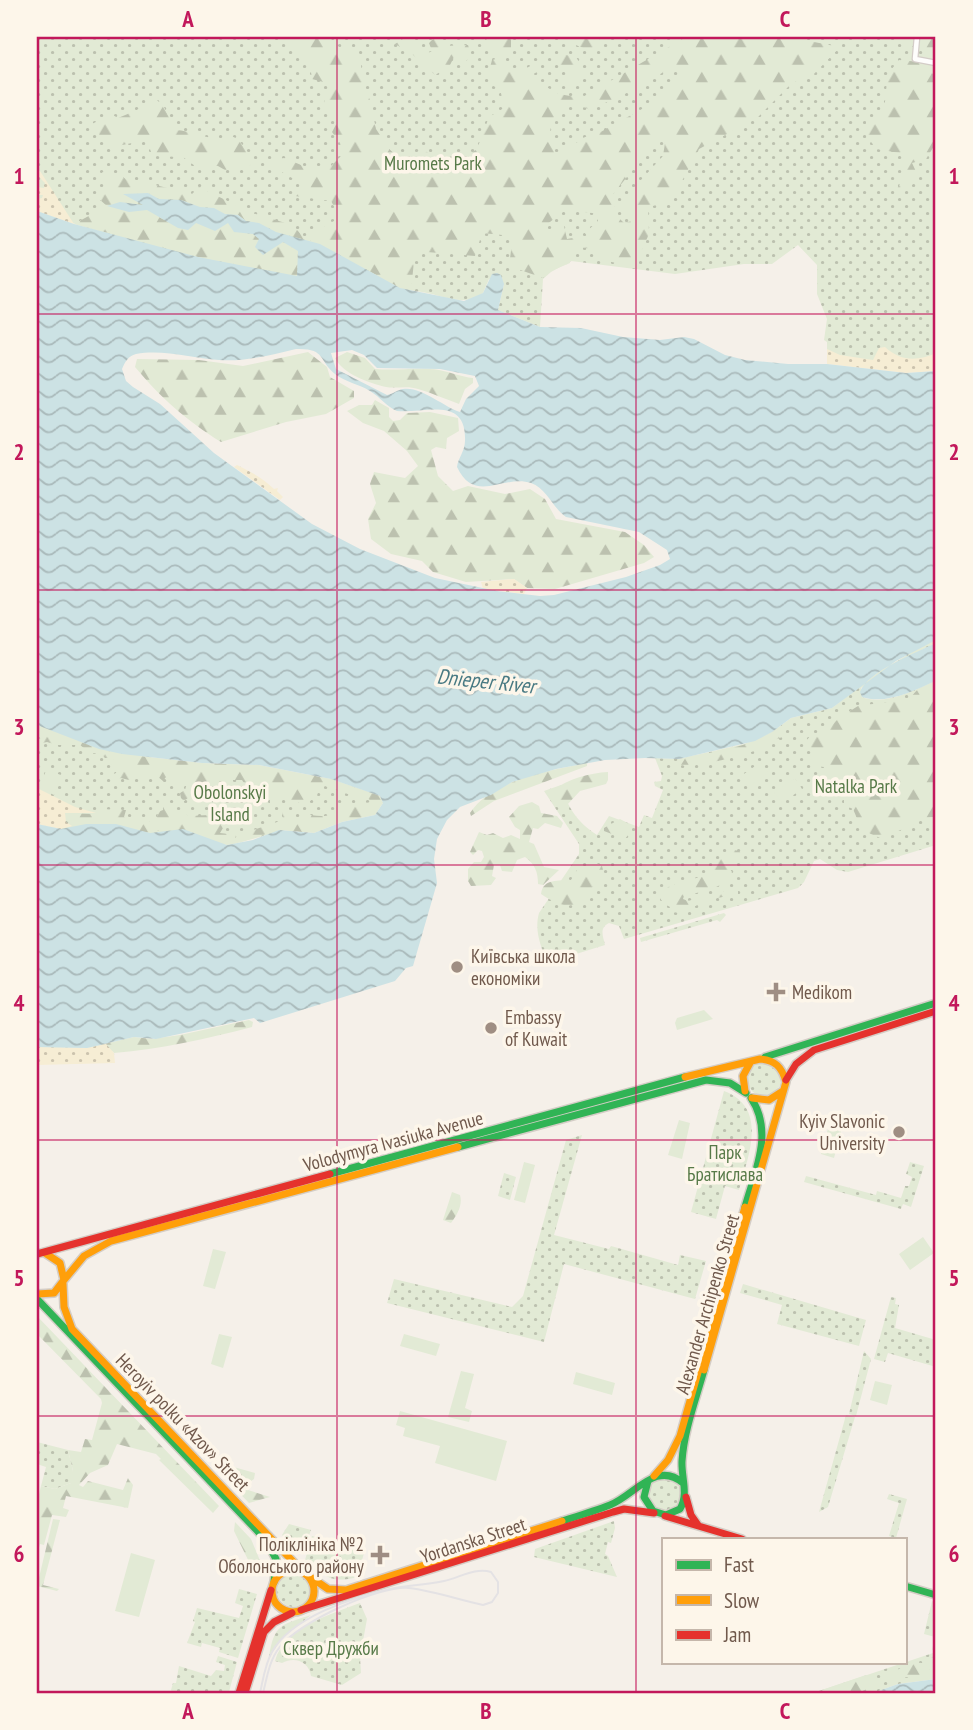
<svg xmlns="http://www.w3.org/2000/svg" width="973" height="1730" font-family="'PT Sans Narrow',sans-serif">
  <style>
    .green { fill: url(#green-dots) }
    .forest { fill: url(#forest-firs); fill-rule: evenodd }
    .sand { fill: url(#sand-dots) }
    .pitch { fill: #e2ead5 }
    .water { fill: url(#water-waves); fill-rule: evenodd }
    .lines { fill: none; stroke-linecap: round; stroke-linejoin: round }
    .street-casing { stroke: #d4cdc8; stroke-width: 7 }
    .fast-casing { stroke: #d4cdc6; stroke-width: 10 }
    .slow-casing { stroke: #d4cdc6; stroke-width: 10 }
    .jam-casing { stroke: #d4cdc6; stroke-width: 10 }
    .street { stroke: #fefdfc; stroke-width: 4.5 }
    .fast { stroke: #30b455; stroke-width: 7 }
    .slow { stroke: #ff9f0a; stroke-width: 7 }
    .jam { stroke: #e5322d; stroke-width: 7 }
    .tram { stroke: #e4e2e4; stroke-width: 2 }
    .grid { fill: none; stroke: #c2185b; stroke-width: 2; stroke-opacity: 0.55 }
    .poi-dot { fill: #9f8e83; stroke: #fdf6ea; stroke-width: 2.5 }
    .labels { text-anchor: middle; dominant-baseline: central; stroke-width: 7; stroke-linejoin: round; paint-order: stroke }
    .park-label { font-size: 19px; fill: #577a48; stroke: #fdf6ea }
    .poi-label { font-size: 19px; fill: #70594c; stroke: #fdf6ea; text-anchor: start }
    .street-label { font-size: 19px; fill: #70594c; stroke: #fdf6ea }
    .water-label { font-size: 21px; font-style: italic; fill: #487982; stroke: #fdf6ea }
    .neatline { fill: none; stroke: #c2185b; stroke-width: 2.5 }
    .grid-label { font-size: 23px; text-anchor: middle; font-weight: bold; fill: #c2185b }
  </style>
  <defs>
    <pattern id="green-dots" width="8" height="8" patternUnits="userSpaceOnUse" patternTransform="scale(1.75)"><rect width="8" height="8" fill="#e2ead5"/><path d="M2 2h.1M6 6h.1" fill="none" stroke="#bcc1af" stroke-width="1.8" stroke-linecap="round"/></pattern>
    <pattern id="forest-firs" width="22" height="20" patternUnits="userSpaceOnUse" patternTransform="scale(1.75)"><rect width="22" height="20" fill="#e2ead5"/><path d="M5 1l3.5 6h-7zM16 11l3.5 6h-7z" fill="#bcc1af"/></pattern>
    <pattern id="sand-dots" width="8" height="8" patternUnits="userSpaceOnUse" patternTransform="scale(1.75)"><rect width="8" height="8" fill="#f6edd4"/><path d="M2 2h.1M6 6h.1" fill="none" stroke="#ccc3ae" stroke-width="1.8" stroke-linecap="round"/></pattern>
    <pattern id="water-waves" width="16" height="10" patternUnits="userSpaceOnUse" patternTransform="scale(1.75)"><rect width="16" height="10" fill="#cce2e4"/><path d="M0 5q4-4 8 0t8 0" fill="none" stroke="#aababb"/></pattern>
  </defs>
  <rect width="100%" height="100%" fill="#f5f0e9"/>
  <path class="green" d="M37 37H936V364H873L827 356V342L824 340 827 319 817 294V265L798 245 772 264H744L675 274 571 261 551 272 543 279 540 327 498 310 504 284 489 279 483 293C463 308 443 295 422 292 376 284 330 283 284 275 201 260 116 239 37 211Z
    M936 638V643L897 662 861 688 862 697C884 706 916 690 936 680V845L848 872 837 870 820 859 814 861 804 882 798 888 624 939 619 926 609 923C599 928 603 936 605 945L547 963C541 946 534 931 539 913L579 854V844L544 791 561 785C568 808 577 822 597 835L609 816 639 827 644 815 652 818 663 790 655 786 654 782 661 781 662 776 655 758 679 759 744 744 772 732 791 718 832 708 880 671Z
    M37 725 157 760 331 779 375 794 383 803 234 844 61 829 37 824Z
    M724 913 726 915 720 922 717 920 641 942 640 938Z
    M747 1079a17 17 0 1 1 34 0a17 17 0 1 1-34 0Z
    M724 1091C769 1108 748 1156 739 1190L725 1186 716 1219 691 1212Z
    M582 1135 554 1235 609 1249 611 1246 678 1265 680 1255 706 1261 695 1299 564 1264 544 1342 387 1303 394 1279 512 1307 523 1296 566 1140Z
    M910 1162 924 1166 911 1207 903 1204 901 1209 804 1182 806 1176 876 1195 877 1191 901 1198 905 1186H909L912 1177 906 1174Z
    M504 1173 516 1177 510 1200 498 1196Z
    M743 1284 866 1320 859 1346 777 1324 782 1305 740 1293Z
    M891 1297 896 1298 895 1304 899 1305 895 1328 936 1340V1367L888 1353 885 1362 874 1359Z
    M864 1351 871 1359 856 1416 849 1414Z
    M846 1415 855 1417 828 1507 819 1512Z
    M37 1442 68 1450 73 1471 71 1483 55 1489 41 1486 46 1467 37 1464Z
    M648 1494a17 17 0 1 1 34 0a17 17 0 1 1-34 0Z
    M889 1494 907 1499 896 1538 889 1536 899 1503 887 1499Z
    M614 1521 615 1528 611 1543 608 1542 605 1554 608 1556 617 1577 534 1557 535 1549Z
    M289 1524 311 1530 302 1554 282 1535Z
    M312 1536 365 1550 357 1577C331 1584 324 1576 305 1560Z
    M277 1590a17 17 0 1 1 34 0a17 17 0 1 1-34 0Z
    M239 1589 257 1594 238 1658 219 1652 220 1648 202 1643 201 1647 187 1643 195 1622 193 1621 197 1608 239 1618 243 1606 235 1603Z
    M932 1601 936 1603V1649L932 1650 935 1637 924 1634Z
    M360 1603 367 1619 360 1657 361 1673 342 1685 311 1676C309 1662 295 1656 282 1663L275 1661C284 1627 332 1614 360 1603Z
    M311 1615 284 1636 269 1657C274 1624 281 1625 311 1615Z
    M936 1652V1679L898 1684 873 1693H813Z
    M218 1656 237 1662 229 1692 173 1693 171 1690 173 1683H176L179 1666 211 1676 216 1670 224 1671 225 1665 216 1662Z"/>
  <path class="forest" d="M281 37H291L294 40 308 37H329L342 50 359 52 364 86 370 100 376 129 389 149 403 161 422 149 452 168 477 149 489 117 504 108 500 88 490 85 488 75 492 60 496 59 506 69H525L532 65 537 72 528 77 559 94 581 98 686 37H788L840 47 812 76 792 83 757 118 699 149 682 181 665 203 648 207 649 234 640 254 638 268 603 260 591 249 576 246 570 255V263L551 271 543 278 509 266 513 236 482 233 475 256 415 251 411 291 400 288 320 244 276 232 259 223 246 221 238 215 225 214 214 208 200 207 181 200 159 199 148 193 125 195 146 206 129 212 147 210 178 228 196 223H228L234 232 253 234 260 239 256 247 283 242 298 251 297 276 198 257 74 224 107 206 99 199 105 186 102 172 110 177 119 174 131 183 143 182 192 194 199 187 252 213 292 225 309 242 321 228 334 221 336 210 331 201 295 196 308 185 288 176 267 162 284 158 306 167 331 166 343 154 340 143 332 132 337 122 323 108 325 98 335 90 327 83 312 79 310 65ZM672 67 680 69 678 77 642 109 597 134 585 137 555 157 550 132 552 119C566 107 573 100 590 110L637 88ZM661 137 665 143 663 156 631 191 623 209 631 212 632 221 624 223 619 218 611 197 646 153 653 140ZM565 210C576 213 586 211 596 214L598 221 585 233 590 240 584 241 578 237 567 239 564 226 561 223 547 231 540 230Z
    M406 37 426 54 432 51 429 43 434 38 444 46 468 45 471 55 463 65 454 57 449 67 435 75 412 54 395 44Z
    M487 37H511V50L504 58 492 50 486 41Z
    M570 37H601L599 41 601 47 591 51 568 42Z
    M905 37 936 38V56L934 51 923 50 904 43Z
    M562 54 576 57C583 68 583 73 579 84L573 88 564 80 567 74 559 66Z
    M899 60 920 62 934 75 936 74V143L926 159 912 163 919 178 896 200 893 196 902 180 905 154 877 149 866 136V121C893 109 882 97 889 74 891 69 896 64 899 60Z
    M156 99 164 107 175 130C197 131 212 144 231 136L238 139 254 161 248 168 225 170 218 166H195L183 157 156 156 151 152 146 137 132 143 108 148 92 124 111 114 118 118 135 111Z
    M308 352 327 367 330 377 354 391V398L326 414 286 422 221 442C186 420 162 399 135 367L137 359 199 360 243 366Z
    M347 352 365 358 375 369C397 371 418 367 439 370 451 372 461 377 473 378V383L465 389 459 404C445 399 432 393 418 389 407 385 396 389 386 387 369 383 343 374 335 358Z
    M375 400 389 408V417L393 421 400 420 407 413 430 412 458 418 459 431 447 438 446 449 436 447 431 450 438 476 453 491 468 486 505 494 530 489 545 499 556 519 625 532 644 545 654 557 644 563 555 589 527 588 514 579 466 582 433 572 422 561 391 554 371 539 368 519 376 503 370 484 374 472 405 478 418 466 407 451 384 431 363 423 347 411 359 405H372Z
    M936 682V817L921 818 911 826 880 838 862 830 853 809 844 805V797L838 789H824L823 783 826 771 824 767 815 766 813 760 817 752 807 745 806 741 811 735H822L839 718 858 706 909 699 918 689Z
    M37 725 99 749 122 754 202 763 259 765 331 779 380 796 383 803 375 815 342 822 314 833 279 830 241 842 239 837 241 834 283 820 282 811 295 814V819L299 820 302 813C317 817 334 819 345 806L372 802 365 796 362 799 325 786 315 788 314 790 318 791 317 796 304 805 300 802 292 806 289 800 280 797 275 798 273 807 270 806V793L266 792 264 804H258L255 795 260 789 253 781 246 786 242 780H233L231 785 220 781 214 786 205 785 201 793 193 794 202 795 203 803 194 804 188 798 184 801 181 798 180 793 185 790 187 783 185 781 178 784 176 780 166 777 163 781 157 776 152 778 143 776 139 779 133 777 129 780 121 778 117 780H112L111 775 116 773 117 769 111 767 114 758H105L102 755 89 752 80 745H57L47 742 37 744V739L44 738 37 733Z
    M777 728 783 730 782 737C773 740 766 746 757 750 742 755 695 769 681 765L686 757C712 752 757 746 777 728Z
    M587 763V766L494 801 471 816 470 813C492 779 549 771 587 763Z
    M608 772V780L606 784 580 791 567 805 559 804 554 799V790C567 779 590 773 608 772Z
    M216 800H222L230 806 229 812 226 814 227 820 221 817 217 820 220 822 223 828 220 833 236 835 234 844 227 845 163 830 143 833 116 824H86L72 826 65 819 64 813 92 814 96 813 97 809 126 810 124 817 128 821 137 820 143 823 157 819 158 812 163 810 164 804H176V815H180L184 804 189 808 186 813 188 816 209 815 210 804Z
    M532 802 539 806 541 813 557 816 563 823 561 828 545 823 538 829 533 828 529 842 534 844 544 867 559 870 543 885 538 884C538 872 535 864 525 857L517 860 512 872 502 871 500 865H494L492 876 496 878 491 885 471 886 468 881V869L474 862H481L484 857 482 851 478 850 473 855 470 852 479 832 487 835 493 833 503 838 511 835 520 839V830L515 827 509 817 519 806Z
    M620 819 629 824 632 830 625 839 604 831V828Z
    M733 849 740 852 742 859 729 868 732 872C724 890 701 891 684 896L683 899 688 901 735 888H738V894L707 900 682 913 672 912 670 907C637 889 695 878 706 876L715 863Z
    M591 864H599L602 866 604 874 599 886H593L590 899C568 909 561 907 541 894 543 878 559 881 571 880L577 870H585Z
    M249 1020 253 1022 252 1027C206 1039 161 1049 114 1053L112 1051 37 1047 87 1048 134 1037 152 1039 180 1035Z
    M452 1192 460 1195C463 1205 457 1215 451 1223L443 1220Z
    M37 1316 219 1506 213 1513 159 1460 161 1459 156 1454 117 1444 108 1465 90 1473 79 1485 83 1487 88 1481 123 1490 128 1478 133 1485 128 1508 66 1496 63 1508 69 1510 66 1517 52 1515 44 1545 40 1544 37 1554V1502L41 1486 55 1489 71 1483 67 1477 73 1471 68 1450 81 1452 85 1439 92 1440 102 1403 101 1399 37 1334Z
    M223 1464 255 1473 254 1479 247 1484 248 1490 270 1497 249 1503 222 1475Z
    M53 1519 60 1520 43 1585 59 1589 57 1591 37 1586Z
    M235 1522 251 1539 261 1563 251 1566 234 1531Z
    M936 1655V1660L927 1664 932 1674H936V1679L903 1677 878 1684 858 1693H813L866 1675 872 1676 878 1681 911 1662 922 1663Z"/>
  <path class="sand" d="M37 170 40 171 74 224 37 211V199L42 198 43 195H37V187L44 188 45 183 37 175Z
    M885 347C901 362 918 361 936 353V371L906 373 827 364V349L840 355 873 360 879 348Z
    M237 465C251 472 263 478 274 489L278 488 277 491 283 497 280 500 234 467Z
    M514 579 527 588 524 594 483 589 481 582Z
    M37 788 75 807 96 813H65L66 822 72 826 61 829 37 824Z
    M106 1044 114 1053 115 1063 37 1065V1047L87 1048Z"/>
  <path class="pitch" d="M761 762 768 773 748 787 741 776Z
    M46 770 61 775 54 795 40 788Z
    M795 778 802 789 782 803 774 792Z
    M704 1010 713 1019 677 1030 675 1023 677 1018Z
    M679 1120 690 1123 682 1159 668 1155Z
    M829 1125 842 1128 834 1158 821 1154Z
    M524 1162 535 1165 525 1203 514 1200Z
    M923 1237 934 1253 910 1270 899 1254Z
    M213 1249 226 1252 215 1289 203 1286Z
    M219 1334 232 1337 223 1368 211 1364Z
    M404 1334 440 1344 436 1356 400 1346Z
    M461 1371 474 1374 465 1408 472 1411 469 1422 448 1417Z
    M576 1372 615 1383 612 1395 573 1384Z
    M875 1381 892 1385 887 1405 870 1400Z
    M400 1411 507 1441 496 1481 435 1463 440 1446 403 1436 405 1428 396 1425Z
    M131 1553 155 1560 139 1617 115 1611Z"/>
  <path class="water" d="M148 193 159 199 181 200 200 207 214 208 225 214 238 215 246 221 259 223 276 232 320 244 400 288 464 301 483 293 492 274 497 273 501 275 504 284 498 310 540 327 581 328 623 337 660 340 684 337 694 339 725 355 745 360 788 364H827L906 373 936 371V640L896 661 832 708 791 718 772 732 755 741 679 759 645 758 605 760 556 769 512 782 491 795 460 807 447 820 437 839 434 859 437 883 413 966 406 968 395 981 260 1023 254 1018 156 1039 134 1037 87 1048 37 1047V824L61 829 86 824H116L150 833 183 829 227 845 253 840 279 830 314 833 342 822 375 815 383 803 380 796 331 779 259 765 202 763 122 754 99 749 37 725V211L74 224 198 257 297 276 298 251 283 242 263 255 255 247 259 239 253 234 234 232 228 223 215 231 196 223 188 230 178 228 147 210 129 212 107 206 120 202 143 205 123 194ZM296 349C326 348 318 360 335 374 345 382 359 384 370 391 380 397 387 407 397 411 423 414 467 395 465 441 465 451 458 458 457 467 475 505 503 474 531 483 547 489 552 507 566 517L639 532 667 550 670 559 660 565 626 577 554 595 540 596 497 591 435 578 360 549 312 524 214 453 160 404 133 387 126 381 122 369C125 362 128 356 136 354 163 349 192 358 219 360 244 362 271 355 296 349ZM352 350 364 355 377 368 440 369 475 376 479 386 466 399 460 412C444 407 421 386 403 389 397 390 393 394 387 395L336 369 331 353Z
    M936 643 935 681C914 691 885 705 862 697L860 692C867 672 917 652 936 643Z
    M936 1679V1693H873L898 1684Z"/>
  <g class="lines">
    <defs>
      <path id="street" d="M917 37 915 59 936 63"/>
      <path id="fast" d="M765 1057 936 1003
        M458 1147 706 1080 730 1083 746 1093
        M330 1174 685 1077
        M745 1207C755 1171 774 1132 751 1098
        M37 1299 265 1539 276 1559 274 1582
        M648 1481 644 1497 653 1511 666 1515 680 1509C689 1494 681 1477 682 1461 684 1430 696 1399 704 1370
        M562 1521C578 1516 595 1511 610 1505 635 1495 656 1460 683 1483
        M905 1586 936 1595"/>
      <path id="slow" d="M685 1077 760 1059C775 1060 782 1067 786 1082L704 1370
        M745 1091 743 1076 750 1063
        M752 1098 769 1100 783 1091
        M64 1280 84 1256 111 1241 458 1147
        M63 1284 64 1307 72 1329 303 1572
        M37 1294 54 1293 64 1280 60 1263 45 1253
        M654 1476 668 1460 680 1436 745 1207
        M272 1591a21 21 0 1 1 42 0a21 21 0 1 1-42 0Z
        M309 1576 328 1589 346 1590 562 1521"/>
      <path id="jam" d="M786 1080 796 1064 814 1050 936 1011
        M37 1254 330 1174
        M686 1497 691 1515 698 1525
        M665 1516 742 1539
        M301 1610 613 1512 624 1509 654 1513
        M239 1693 271 1590
        M245 1693 264 1632 274 1622 292 1613"/>
    </defs>
    <use href="#street" class="street-casing"/>
    <use href="#fast" class="fast-casing"/>
    <use href="#slow" class="slow-casing"/>
    <use href="#jam" class="jam-casing"/>
    <use href="#street" class="street"/>
    <use href="#fast" class="fast"/>
    <use href="#slow" class="slow"/>
    <use href="#jam" class="jam"/>
    <path class="tram" d="M260 1693C263 1680 265 1664 272 1652 291 1617 354 1597 390 1589 407 1585 426 1585 444 1581 459 1578 475 1567 491 1572L498 1582V1593L492 1602 483 1605C459 1600 434 1591 409 1588 379 1585 297 1623 279 1648 269 1661 267 1678 263 1693"/>
  </g>
  <path class="grid" d="M337 37V1693M636 37V1693M37 314H936M37 590H936M37 865H936M37 1140H936M37 1416H936"/>
  <g class="poi-dot">
    <circle cx="457" cy="967" r="7"/>
    <path d="M772.5 981.5h7v7h7v7h-7v7h-7v-7h-7v-7h7z"/>
    <circle cx="491" cy="1028" r="7"/>
    <circle cx="899" cy="1132" r="7"/>
    <path d="M376.5 1544.5h7v7h7v7h-7v7h-7v-7h-7v-7h7z"/>
  </g>
  <g class="labels">
    <g class="park-label">
      <text x="433" y="163">Muromets Park</text>
      <text x="856" y="786">Natalka Park</text>
      <text x="230" y="792">Obolonskyi<tspan x="230" dy="22">Island</tspan></text>
      <text x="725" y="1152">Парк<tspan x="725" dy="22">Братислава</tspan></text>
      <text x="331" y="1648">Сквер Дружби</text>
    </g>
    <g class="poi-label">
      <text x="471" y="956">Київська школа<tspan x="471" dy="22">економіки</tspan></text>
      <text x="792" y="992">Medikom</text>
      <text x="505" y="1017">Embassy<tspan x="505" dy="22">of Kuwait</tspan></text>
      <text x="885" y="1121" text-anchor="end">Kyiv Slavonic<tspan x="885" dy="22">University</tspan></text>
      <text x="364" y="1544" text-anchor="end">Поліклініка №2<tspan x="364" dy="22">Оболонського району</tspan></text>
    </g>
    <g class="street-label">
      <text transform="translate(393 1141) rotate(-15)">Volodymyra Ivasiuka Avenue</text>
      <text transform="translate(707 1304) rotate(-74)">Alexander Archipenko Street</text>
      <text transform="translate(183 1422) rotate(46)">Heroyiv polku «Azov» Street</text>
      <text transform="translate(473 1540) rotate(-18)">Yordanska Street</text>
    </g>
    <g class="water-label">
      <text transform="translate(486 681) rotate(6)">Dnieper River</text>
    </g>
  </g>
  <rect width="973" height="1730" fill="none" stroke="#fdf6ea" stroke-width="77"/>
  <rect x="662" y="1538" width="245" height="126" fill="#fdf6ea" stroke="#c5b7ab" stroke-width="2"/>
  <rect x="676" y="1560" width="35" height="10" fill="#30b455" stroke="#c5b7ab" stroke-width="2"/>
  <text x="724" y="1572" font-size="21" fill="#70594c">Fast</text>
  <rect x="676" y="1595" width="35" height="10" fill="#ff9f0a" stroke="#c5b7ab" stroke-width="2"/>
  <text x="724" y="1608" font-size="21" fill="#70594c">Slow</text>
  <rect x="676" y="1630" width="35" height="10" fill="#e5322d" stroke="#c5b7ab" stroke-width="2"/>
  <text x="724" y="1642" font-size="21" fill="#70594c">Jam</text>
  <rect x="38" y="38" width="896" height="1654" class="neatline"/>
  <g class="grid-label">
    <text x="188" y="27">A</text>
    <text x="486" y="27">B</text>
    <text x="785" y="27">C</text>
    <text x="19" y="184">1</text>
    <text x="954" y="184">1</text>
    <text x="19" y="460">2</text>
    <text x="954" y="460">2</text>
    <text x="19" y="735">3</text>
    <text x="954" y="735">3</text>
    <text x="19" y="1011">4</text>
    <text x="954" y="1011">4</text>
    <text x="19" y="1286">5</text>
    <text x="954" y="1286">5</text>
    <text x="19" y="1562">6</text>
    <text x="954" y="1562">6</text>
    <text x="188" y="1719">A</text>
    <text x="486" y="1719">B</text>
    <text x="785" y="1719">C</text>
  </g>
</svg>
